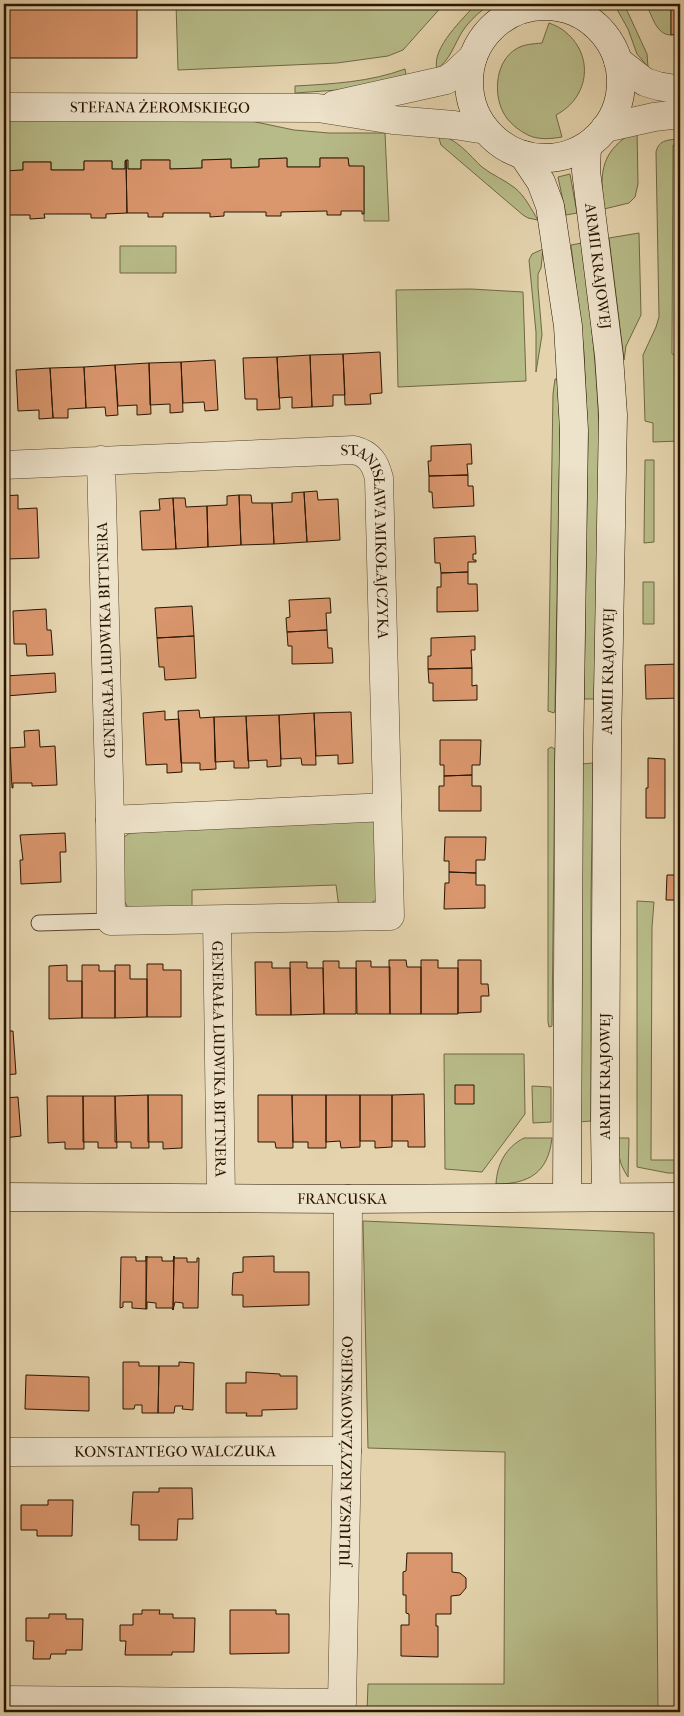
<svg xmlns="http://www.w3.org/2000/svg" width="684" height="1716" font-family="'IM FELL French Canon',serif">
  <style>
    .green { fill: #b7bb88; stroke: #706844 }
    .building { fill: #da966d; stroke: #2a1500 }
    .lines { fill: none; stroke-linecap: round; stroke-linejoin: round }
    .lane-casing { stroke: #58442b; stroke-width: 17 }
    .street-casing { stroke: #58442b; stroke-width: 29 }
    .secondary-casing { stroke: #2a1500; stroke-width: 29 }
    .lane { stroke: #ede2ca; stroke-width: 15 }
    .street { stroke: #ede2ca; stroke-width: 28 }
    .secondary { stroke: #ede2ca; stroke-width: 28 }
    .labels { text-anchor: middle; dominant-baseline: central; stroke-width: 4; stroke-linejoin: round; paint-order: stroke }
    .street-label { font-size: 15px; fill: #2a1500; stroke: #ede2ca }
  </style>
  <rect width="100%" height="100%" fill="#e4d3ad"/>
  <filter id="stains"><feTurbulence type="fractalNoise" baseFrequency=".004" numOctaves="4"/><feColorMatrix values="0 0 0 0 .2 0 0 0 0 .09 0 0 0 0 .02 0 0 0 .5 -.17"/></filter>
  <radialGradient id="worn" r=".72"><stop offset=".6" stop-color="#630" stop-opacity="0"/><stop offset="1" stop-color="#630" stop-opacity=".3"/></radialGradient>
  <path class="green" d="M176 4H444L403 50 388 56 337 63 178 70Z
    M476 4H491C480 11 469 21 462 32 454 45 450 60 437 69 431 48 464 18 476 4Z
    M614 4H624L647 54 648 67 637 54 628 29Z
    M646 4H671V35C656 35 652 15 646 4Z
    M549 23C554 25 559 27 563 30 595 54 590 97 556 115L562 137C550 139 538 140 528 135 518 130 508 122 503 112 493 92 496 61 516 49 524 44 533 44 542 43Z
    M405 69 407 81 338 90 295 93V86C332 84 370 82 405 69Z
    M4 116H227L294 130 329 133H385L389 221H364V167L349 166 348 158H320V167H287V158L259 159V167L231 168V159L202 160V168L170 169 169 160H141V169H112V161H84V170H51V162H23V170L4 171Z
    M637 130 638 184 635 197 629 203 604 209C599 171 601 150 637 130Z
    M438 135C457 138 469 155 482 167 492 175 505 180 515 188 525 196 531 209 538 220L528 218 523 215 441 145Z
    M680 139V145H673L672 354 680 355V441L653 442V423L645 421 643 355 656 327 659 317 656 152C659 139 669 140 680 139Z
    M570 174 577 213 566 215 558 177Z
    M639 233 641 315 626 346 624 360 609 238Z
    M582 243C591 313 598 382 600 453L594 699H584L588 439 584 352 571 245Z
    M120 246H176V273H120Z
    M543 249 541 268 538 274V287L542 335 536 372V332L529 260 532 254Z
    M471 289 523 292 526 381 398 387 396 290Z
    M555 379H557L560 425 555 710 554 713 548 711 553 394Z
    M645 460H654V542L644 543Z
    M643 582H654V624H643Z
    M551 747 555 749 552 1026 549 1027 548 1022V749Z
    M593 763 591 898V1121L578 1122 582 764Z
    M366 819 373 822 376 827 379 897C369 908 353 907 339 908L336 885 192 890V910L132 909 127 906 122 897 121 842 124 837 130 833Z
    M637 901 654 902 652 927 651 1160H680V1173H668L637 1167Z
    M444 1054H524L525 1114 482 1172 445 1169Z
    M532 1086 551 1087V1122L533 1123Z
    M524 1138H552C548 1173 529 1184 496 1184 497 1164 506 1147 524 1138Z
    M618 1138H629L628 1177C618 1162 619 1155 618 1138Z
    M363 1221 654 1233 658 1712H367L368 1684H504L505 1452 368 1448Z"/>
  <path class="building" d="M4 4H137V58H4Z
    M671 4H680V34L671 35Z
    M287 158V167H320V158H348L349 166H364V214H362V211H341V215H327V211L281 212V216H266V212H224V216L210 217V213H163V217H148V213H127L126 160H128V169H141V160H170V169L202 168V160L231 159V168L259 167V159Z
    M126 160 127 213 106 214V218H91V214H44L45 218 30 219V215H4V171L23 170V162H51V170H84V161H112V169H125V161Z
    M380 352 382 393 370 394 371 404 345 405 343 354Z
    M343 354 345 395H333V406L312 407 310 355Z
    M310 355 312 407 292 408V397L279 398 277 357Z
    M277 357 280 409 257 410V399H245L243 358Z
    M215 360 218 410 205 411 204 402 183 403 181 362Z
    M181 362 183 412 170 413V404L150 405 149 363Z
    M149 363 151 414 137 415V405L118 406 115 365Z
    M115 365 118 415 106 416 105 407 86 408 84 367Z
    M84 367 86 408 68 409V418H53L50 368Z
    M50 368 53 418 39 419V410L18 411 16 370Z
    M471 444 472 464H467L468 475 429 476 428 461H431V446Z
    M468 475V486H473L474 506 433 508 432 492H429V476Z
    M317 491 318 500 338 499 340 540 307 542 304 492Z
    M304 492 307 542 274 544 272 503 292 502V493Z
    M18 495V509L37 508 39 558 6 559 4 496Z
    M239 495 241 545 208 547 207 506 227 505V496Z
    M239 495H251L252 503H272L274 544 241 545Z
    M173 498H185L186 507 207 506 208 547 176 549Z
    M173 498 176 549 142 550 140 511 160 510 159 499Z
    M475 536 476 554H473V560H476V562H468V572L441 573 440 563H435L434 538Z
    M468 572V584H477L478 611 437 612V587H441V573Z
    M330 598 331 613H326L327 630 287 632 286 618 290 617 289 600Z
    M192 606 194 636 157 638 155 608Z
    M46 609 47 630H51L53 655 27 656 26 644H14L13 611Z
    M327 630 328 648H332L333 663 292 664V646H288L287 632Z
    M194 636 196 678 165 680 164 667H159L157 638Z
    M475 636V650H471L472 668 428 669V656H431V638Z
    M680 664V698L646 699 645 665Z
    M472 668V686L477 685V700L433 701V683H429L428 669Z
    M55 673 56 692 6 696 5 676Z
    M199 710 200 718 214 717 216 769 200 770V763H181L178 711Z
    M165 711V720L179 719 182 772 167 773V764L146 765 143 713Z
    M351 712 353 763 338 764V755L316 756 314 713Z
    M314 713 316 765H302L301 758 281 759 279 715Z
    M279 715 281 766 267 767V760L248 761 246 716Z
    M246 716 249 768H234V761L215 762 214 717Z
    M39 730 40 747 55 746 57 785 32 786V783H13V788H12L10 748 25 747 24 731Z
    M440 740H481L480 765H472V775L444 776V765H440Z
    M648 758 665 759V818H646V788H648Z
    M472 775V786H481V811H439V786H444V776Z
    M65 833 66 852H60L61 882 21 884 20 860H23L20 835Z
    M445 837H486L485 860H476V873L449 872V861H444Z
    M449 872 476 873V885H485V908L444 909 445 883H449Z
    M667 875H680V900H666Z
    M389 960H406L407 967H421V1014H390Z
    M421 960H438V968H458V1014H421Z
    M458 960H481V984H488L489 996H481V1012L458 1013Z
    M323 961H339V968H356V1014H324Z
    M356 961H371V967H390V1014H357Z
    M255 962H272V968H290L291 1015H256Z
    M290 962H307V968H323L324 1014 291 1015Z
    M147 964H163V970H181V1017H147Z
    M67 965V981H82V1018L49 1019V966Z
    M82 965H99V971H115V1018H82Z
    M115 965H130V979H147V1017L115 1018Z
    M4 1031H13L16 1074 4 1075Z
    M455 1085H474V1104H455Z
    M424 1094 425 1147H408V1141H392V1095Z
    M148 1095H182V1148L163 1149V1142H148Z
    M148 1095 149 1148H131V1142H115V1096Z
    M258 1095H292L293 1148H276L275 1142H258Z
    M292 1095H326V1148H308V1142H293Z
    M326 1095H360V1147L341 1148 340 1141 326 1142Z
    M360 1095H392V1147L375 1148V1141H360Z
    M47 1096H83L84 1149H65V1142L48 1143Z
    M83 1096H115L117 1148H98V1142H83Z
    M18 1097 21 1136 4 1138V1098Z
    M146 1256V1309L132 1308V1302H123V1307L120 1308 121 1257H136V1261H146Z
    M147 1256V1257H162V1261H173L174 1256 173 1310 172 1308H156V1303L147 1302V1309H146Z
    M174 1256V1258H187V1262H197V1258H199L198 1308H183V1303L175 1302 173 1310Z
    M274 1256V1272H309V1305L243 1307V1295H232L233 1273 243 1272V1257Z
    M123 1362H139V1366H159L158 1413H142V1405H135L134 1409H123Z
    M179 1362 194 1363 193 1410 182 1409 183 1406H175L174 1413H158L159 1366H179Z
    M246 1372 280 1374V1376H297V1409L262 1410V1416H246L247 1413H226V1383H246Z
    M26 1375 89 1377V1411L25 1409Z
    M159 1488H192L193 1519H178L177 1540H139V1525H131L133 1492H159Z
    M48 1500H73L72 1536H37V1530H21V1505H48Z
    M407 1553H452V1572L460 1573 466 1578V1588L460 1595 451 1596V1614H436V1626H438V1657L401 1656V1625H409V1614L406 1613V1595H403V1572L406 1571Z
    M142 1610H160L159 1614H173V1618H195L194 1652H172V1655H125L126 1641H120V1625H133V1614H142Z
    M230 1610H276V1614H289V1653L230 1654Z
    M49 1614H66V1619H83L82 1650H66V1654H51L50 1659H33L34 1641H26V1618H49Z"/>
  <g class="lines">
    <defs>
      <path id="lane" d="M39 923 111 921"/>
      <g id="street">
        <path d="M618 61 645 82 658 86 680 90"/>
        <path d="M334 105 446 80 455 74 473 57"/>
        <path id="s1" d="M4 107 318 108 393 120 454 125 486 130"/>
        <path d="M605 128 654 117 680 114"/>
        <path id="s2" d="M4 465 354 450C370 454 375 463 379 478L390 916 111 921 110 820 101 460"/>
        <path d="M110 820 387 807"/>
        <path id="s3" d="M217 920 221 1198"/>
        <path id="s4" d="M4 1452 347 1451"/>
        <path id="s5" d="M4 1700 342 1703 347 1451 348 1199"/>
      </g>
      <g id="secondary">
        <circle cx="545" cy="82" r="76"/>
        <path id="s6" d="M587 146 586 171 609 356 613 415 607 748 605 1129 606 1197"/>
        <path d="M523 155 541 182 550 206 568 326 574 430 569 764 567 1197"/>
        <path id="s7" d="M4 1197 348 1199 680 1197"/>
      </g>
    </defs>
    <use href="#lane" class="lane-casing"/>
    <use href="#street" class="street-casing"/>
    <use href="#secondary" class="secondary-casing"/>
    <use href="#lane" class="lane"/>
    <use href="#street" class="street"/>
    <use href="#secondary" class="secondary"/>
  </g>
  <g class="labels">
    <g class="street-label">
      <text stroke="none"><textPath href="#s1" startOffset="156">STEFANA ŻEROMSKIEGO</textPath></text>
      <text stroke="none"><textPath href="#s6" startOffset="121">ARMII KRAJOWEJ</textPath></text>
      <text stroke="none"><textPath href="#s2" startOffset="444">STANISŁAWA MIKOŁAJCZYKA</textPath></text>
      <text transform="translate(106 640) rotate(-92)">GENERAŁA LUDWIKA BITTNERA</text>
      <text transform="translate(608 671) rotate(-89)">ARMII KRAJOWEJ</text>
      <text stroke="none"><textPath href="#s3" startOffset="139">GENERAŁA LUDWIKA BITTNERA</textPath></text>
      <text transform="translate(605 1076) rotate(-90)">ARMII KRAJOWEJ</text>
      <text stroke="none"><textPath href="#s7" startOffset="338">FRANCUSKA</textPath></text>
      <text stroke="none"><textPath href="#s4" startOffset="171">KONSTANTEGO WALCZUKA</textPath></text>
      <text stroke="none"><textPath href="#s5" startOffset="590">JULIUSZA KRZYŻANOWSKIEGO</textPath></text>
    </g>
  </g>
  <rect width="684" height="1716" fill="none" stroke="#e4d3ad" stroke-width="20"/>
  <rect x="5" y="5" width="674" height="1706" fill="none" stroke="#2a1500" stroke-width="2.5"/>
  <rect x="10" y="10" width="664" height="1696" fill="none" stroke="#2a1500"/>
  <rect width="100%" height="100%" filter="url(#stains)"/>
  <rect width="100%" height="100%" fill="url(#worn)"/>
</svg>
